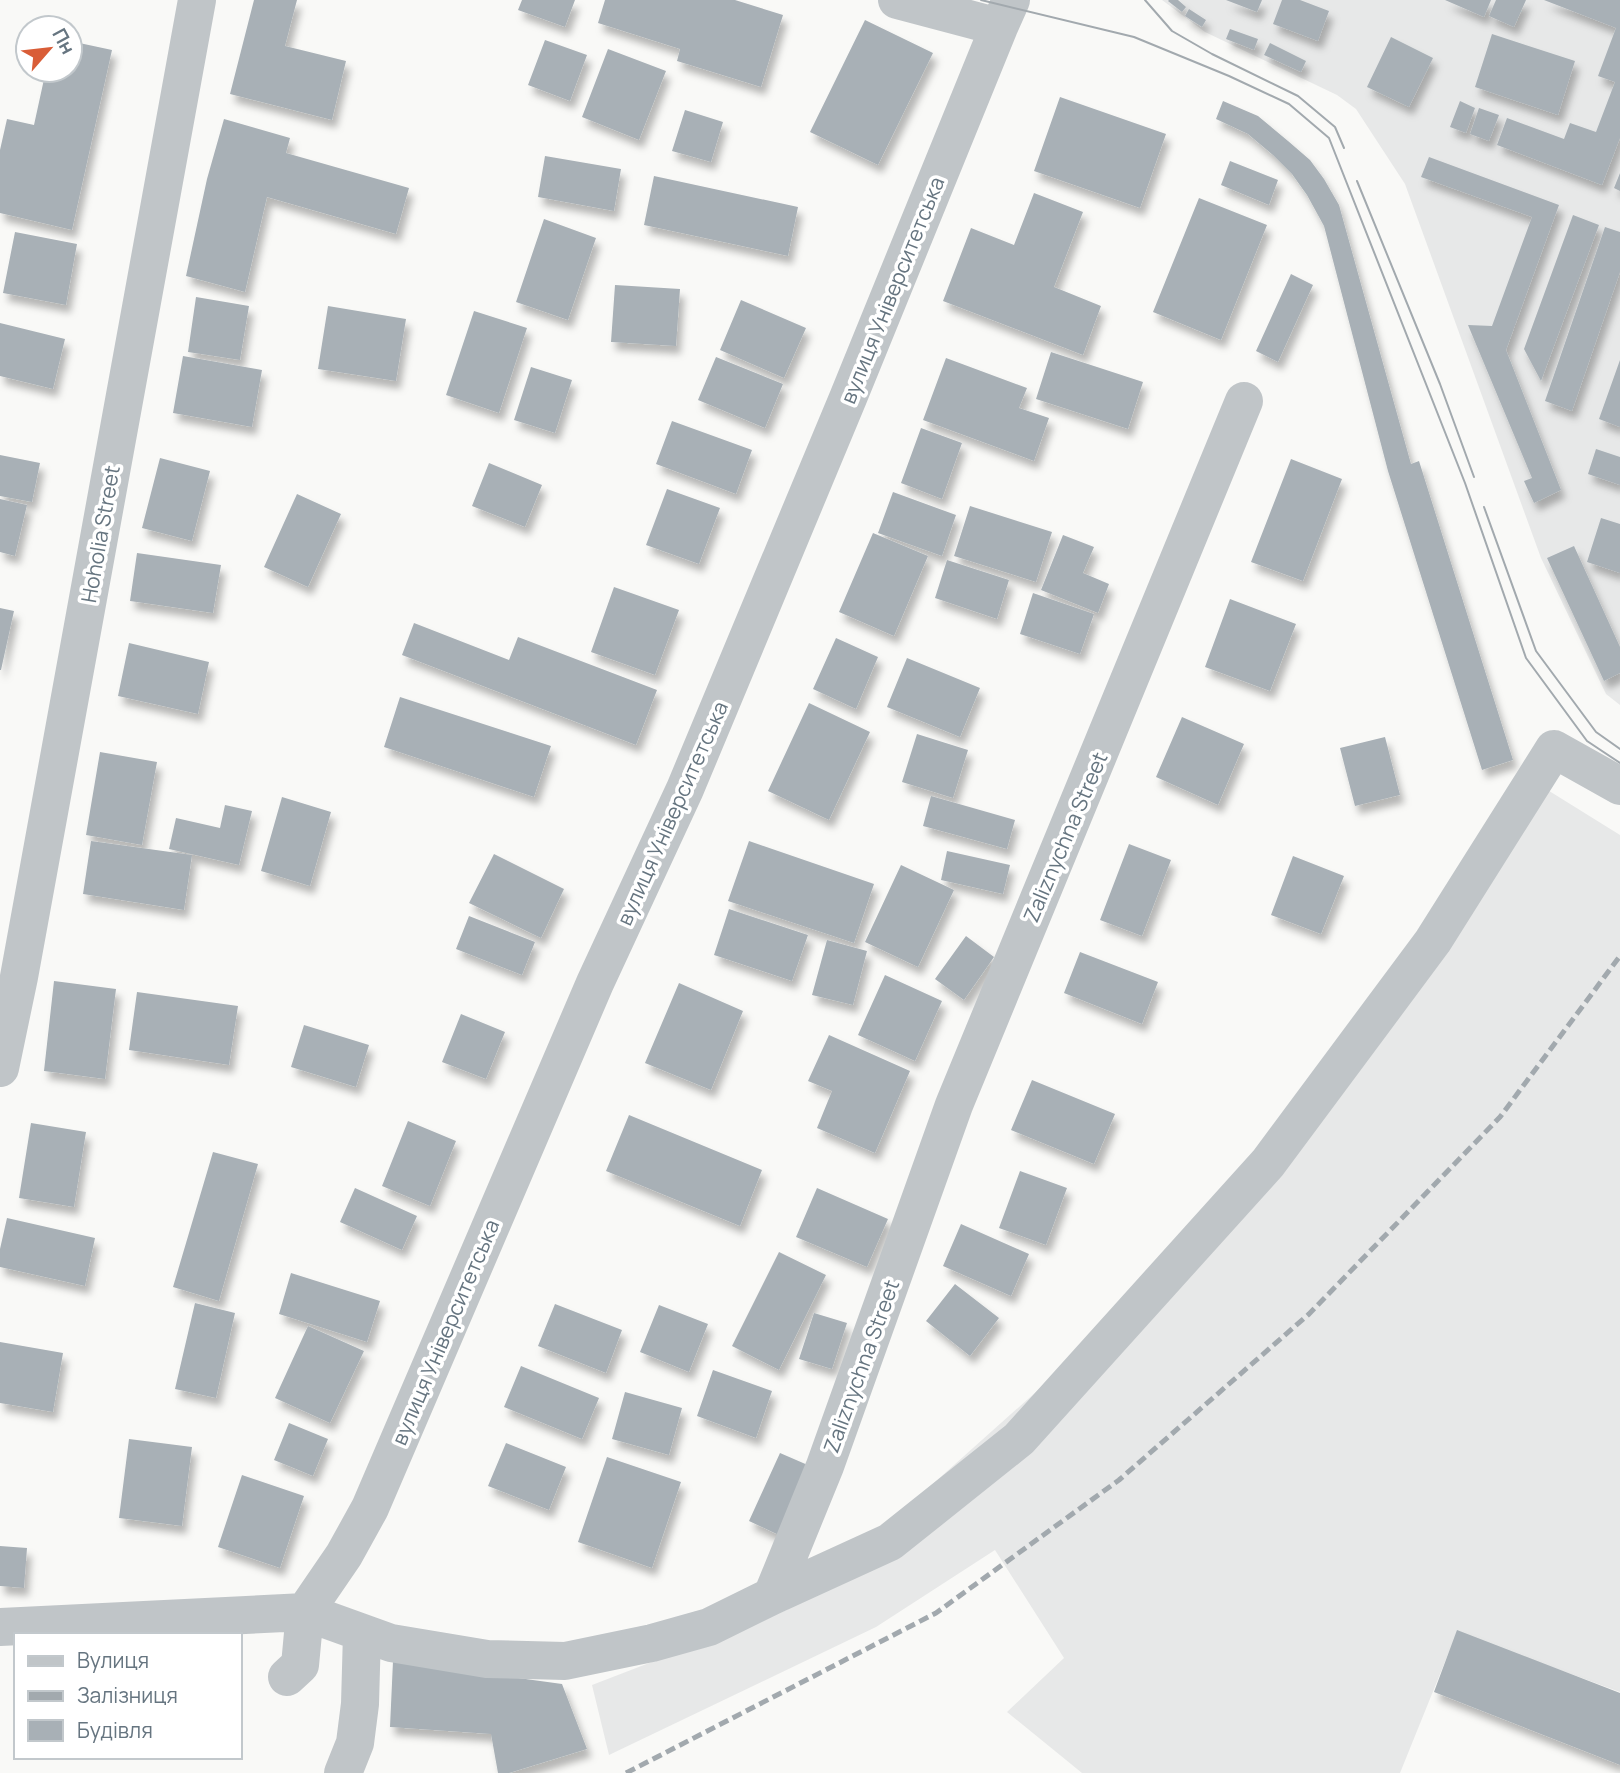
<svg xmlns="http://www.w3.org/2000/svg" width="1620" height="1773" font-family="Manrope,sans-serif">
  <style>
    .built { fill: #e7e8e8 }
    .building { fill: #a8b0b6; filter: url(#shadow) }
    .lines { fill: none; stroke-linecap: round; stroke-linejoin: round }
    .minor { stroke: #c0c5c8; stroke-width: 38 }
    .tram { stroke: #a2a9ae; stroke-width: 2 }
    .rail { stroke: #a2a9ae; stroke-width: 5; stroke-dasharray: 10 5; stroke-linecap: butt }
    .labels { text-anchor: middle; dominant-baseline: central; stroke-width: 7; stroke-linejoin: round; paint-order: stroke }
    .street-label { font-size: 21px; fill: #667580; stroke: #fff }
  </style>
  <defs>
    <filter id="shadow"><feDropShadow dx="4.5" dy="8" stdDeviation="3.5" flood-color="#0004"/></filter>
  </defs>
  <rect width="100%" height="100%" fill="#f9f9f7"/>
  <path class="built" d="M1162 0H1620V705L1606 694 1541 558 1405 184 1356 109 1337 95 1205 32Z
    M1546 789 1620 835V1692L1457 1632 1400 1773H1082L1007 1712 1064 1658 995 1550 876 1627 609 1755 592 1685 787 1610 935 1482 1253 1198Z"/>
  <path class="building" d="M254 0H297L285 46 346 61 332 120 230 94Z
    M522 0H575L565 27 518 10Z
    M605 0H735L783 15 761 87 677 61 680 49 598 23Z
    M1169 0H1178L1186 7 1182 12 1168 1Z
    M1226 0H1262L1257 12Z
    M1282 0H1300L1329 11 1318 41 1273 24Z
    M1445 0H1491L1484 17Z
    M1496 0H1526L1514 27 1489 16Z
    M1544 0H1620V138L1602 185 1497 145 1507 118 1564 139 1570 123 1596 132 1615 82 1598 76 1616 28Z
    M1189 9 1206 20 1202 27 1185 16Z
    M865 20 933 53 878 165 810 132Z
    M1230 29 1258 39 1254 50 1226 39Z
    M1492 34 1575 61 1558 115 1475 87Z
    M1391 37 1433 58 1409 107 1367 87Z
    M545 40 587 55 570 101 528 85Z
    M70 41 112 50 72 230 0 213V150L7 119 34 125 46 70H70Z
    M1270 43 1306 61 1301 72 1264 55Z
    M608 49 666 71 639 140 582 117Z
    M1060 97 1166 134 1140 208 1034 171Z
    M1223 101 1258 116 1288 141 1310 160 1324 179 1339 205 1411 464 1419 461 1513 760 1482 770 1388 471 1324 226 1307 195 1292 174 1273 155 1248 134 1216 119Z
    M1460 101 1475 108 1466 133 1450 127Z
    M1479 108 1499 115 1489 141 1470 134Z
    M685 110 723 122 711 162 672 151Z
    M224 119 290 138 286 153 409 188 396 234 267 197 245 292 186 276 207 179Z
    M545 156 621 169 614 211 538 197Z
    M1429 157 1559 205 1506 350 1561 490 1534 503 1524 481 1532 478 1468 325 1492 326 1532 217 1421 177Z
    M1230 161 1278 180 1269 205 1221 185Z
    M1620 173V191L1614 188Z
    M654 176 798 207 788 256 644 225Z
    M1034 193 1083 212 1054 287 1101 306 1083 355 943 301 971 228 1014 245Z
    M1199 198 1267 225 1221 340 1153 312Z
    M1573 215 1599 225 1541 381 1524 349Z
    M544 219 596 238 568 320 516 302Z
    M1605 227 1620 232V272L1572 411 1545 401Z
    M15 232 77 244 66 305 3 293Z
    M1291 274 1313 285 1278 362 1256 351Z
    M615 285 680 289 676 346 611 342Z
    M196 297 249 306 240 360 188 352Z
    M741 300 806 328 784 378 720 350Z
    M328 306 406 319 396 381 318 369Z
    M474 311 527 328 499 413 446 395Z
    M0 323 65 339 53 389 0 376Z
    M1051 352 1143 382 1128 429 1036 399Z
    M183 356 262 370 252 427 173 413Z
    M716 357 783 384 765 428 698 400Z
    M946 358 1027 388 1019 408 1049 418 1034 461 923 420Z
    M1620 360V427L1599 419Z
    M531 367 572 380 555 433 514 420Z
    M672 421 752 450 736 494 656 464Z
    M921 428 962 443 942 499 901 483Z
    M1596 449 1620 457V485L1588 474Z
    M0 455 40 463 32 502 0 496Z
    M160 458 210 471 192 541 142 528Z
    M1291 459 1342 479 1303 581 1251 562Z
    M489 463 542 485 525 527 472 506Z
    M667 489 720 508 699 564 646 545Z
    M893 492 956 515 942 556 878 533Z
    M297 494 341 514 308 587 264 567Z
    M0 499 27 505 15 556 0 552Z
    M970 506 1052 532 1036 582 954 556Z
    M1601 518 1620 524V573L1587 562Z
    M873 533 928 556 894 636 839 612Z
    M1063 535 1094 547 1083 573 1109 584 1098 613 1041 590Z
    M1574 546 1620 647V673L1604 681 1547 558Z
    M137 553 221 565 213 613 130 601Z
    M947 560 1009 580 997 619 935 598Z
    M614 587 679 610 655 675 591 652Z
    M1033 593 1094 614 1080 654 1020 634Z
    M1230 599 1296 624 1270 691 1205 667Z
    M0 608 14 611 1 670H0Z
    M414 623 509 660 518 637 657 690 636 745 402 655Z
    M836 638 878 657 856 709 813 689Z
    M129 643 209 662 198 714 118 696Z
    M907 658 980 688 960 737 887 707Z
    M400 697 551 746 534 797 384 747Z
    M809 703 870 732 829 820 768 791Z
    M1182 717 1244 744 1218 805 1156 777Z
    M917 734 968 750 953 798 902 782Z
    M1385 737 1400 795 1355 806 1340 748Z
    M100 752 157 762 142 845 86 835Z
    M931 796 1015 820 1007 849 923 826Z
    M282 797 331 812 310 886 261 871Z
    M225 805 252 811 239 865 169 849 176 818 220 828Z
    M91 841 192 855 184 910 83 894Z
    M749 841 874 884 854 943 728 901Z
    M1129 844 1171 860 1142 936 1100 920Z
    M947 851 1010 865 1003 894 941 880Z
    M494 854 564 889 541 938 469 903Z
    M1293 856 1344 876 1321 934 1271 915Z
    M901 865 954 890 918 967 865 942Z
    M729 909 808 935 792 981 714 955Z
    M469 916 535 942 522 975 456 949Z
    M966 936 994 957 964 1000 935 979Z
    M827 940 867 951 853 1005 812 995Z
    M1080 952 1158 982 1142 1024 1064 993Z
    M885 975 942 1001 915 1061 858 1035Z
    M54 981 116 989 105 1079 44 1071Z
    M679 983 743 1011 711 1090 645 1063Z
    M137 992 238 1006 229 1065 129 1050Z
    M461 1014 505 1032 486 1079 442 1062Z
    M304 1025 369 1045 356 1087 291 1067Z
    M829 1035 910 1071 875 1153 817 1128 832 1091 808 1081Z
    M1032 1080 1115 1114 1094 1164 1011 1130Z
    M629 1115 762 1170 740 1226 606 1171Z
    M408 1121 456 1141 430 1206 382 1186Z
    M31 1123 86 1132 74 1207 19 1198Z
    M213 1152 258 1164 219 1301 173 1287Z
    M1020 1171 1067 1188 1046 1245 999 1228Z
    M355 1188 417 1216 402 1250 340 1222Z
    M817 1188 888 1219 867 1267 796 1237Z
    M7 1218 95 1238 85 1286 0 1267V1249Z
    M961 1224 1029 1254 1011 1296 943 1266Z
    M779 1252 826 1275 779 1370 732 1346Z
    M291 1273 380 1301 367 1342 279 1314Z
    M955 1284 999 1318 970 1356 926 1321Z
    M195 1303 235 1313 216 1398 175 1389Z
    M555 1304 622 1330 606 1373 538 1346Z
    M659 1305 708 1324 689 1372 640 1352Z
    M814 1313 847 1323 832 1369 799 1359Z
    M308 1326 364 1351 330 1423 275 1398Z
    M0 1342 63 1353 53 1412 0 1403Z
    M521 1366 599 1398 582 1439 504 1407Z
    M713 1370 772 1391 756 1438 697 1416Z
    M625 1392 682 1408 669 1455 612 1439Z
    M289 1423 328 1439 313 1476 274 1460Z
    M129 1439 192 1447 182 1526 119 1518Z
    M506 1443 566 1467 549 1510 488 1486Z
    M780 1453 810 1466 779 1535 749 1521Z
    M607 1457 681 1482 652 1568 578 1542Z
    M242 1475 304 1496 280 1568 218 1547Z
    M0 1546 27 1548 24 1588 0 1586Z
    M1457 1630 1620 1693V1765L1434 1692Z
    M393 1661 562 1684 587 1749 509 1773H498L491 1734 390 1727Z"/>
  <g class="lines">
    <path class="minor" d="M897 0 999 27
      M0 1068 19 977 197 0
      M772 1596 890 1542 1019 1439 1268 1163 1433 941 1554 749 1620 786
      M0 1627 305 1612 391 1643 487 1659 565 1661 652 1643 709 1627 772 1596 825 1466 954 1105 1244 401
      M287 1677 300 1665 305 1612 344 1555 370 1508 595 983 685 789 848 398 999 27 1011 0
      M343 1773 355 1743 360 1704 362 1633"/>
    <path class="tram" d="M981 0 1134 37 1229 76 1289 104 1329 138 1465 483 1526 658 1587 741 1620 763
      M1145 0 1172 31 1212 54 1298 96 1335 127 1344 148
      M1357 181 1440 384 1474 477
      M1484 507 1536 651 1596 732 1620 749"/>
    <path class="rail" d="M626 1773 936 1613 1119 1480 1309 1314 1500 1117 1620 956"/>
  </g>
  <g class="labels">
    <g class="street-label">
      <text transform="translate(892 290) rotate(-68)">вулиця Університетська</text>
      <text transform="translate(100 534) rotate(-80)">Hoholia Street</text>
      <text transform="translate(672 813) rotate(-66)">вулиця Університетська</text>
      <text transform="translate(1065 837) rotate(-67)">Zaliznychna Street</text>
      <text transform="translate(445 1332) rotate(-67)">вулиця Університетська</text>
      <text transform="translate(861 1366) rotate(-70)">Zaliznychna Street</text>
    </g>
  </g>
  <rect x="14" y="1633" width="228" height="126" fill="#ffffff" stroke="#c2c8cc" stroke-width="2"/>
  <rect x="28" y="1656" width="35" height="10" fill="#c0c5c8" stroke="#c2c8cc" stroke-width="2"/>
  <text x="77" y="1668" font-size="21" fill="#667580">Вулиця</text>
  <rect x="28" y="1691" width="35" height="10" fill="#a2a9ae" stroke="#c2c8cc" stroke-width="2"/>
  <text x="77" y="1703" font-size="21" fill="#667580">Залізниця</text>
  <rect x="28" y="1720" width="35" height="21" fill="#a8b0b6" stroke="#c2c8cc" stroke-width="2"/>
  <text x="77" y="1738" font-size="21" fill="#667580">Будівля</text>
  <g transform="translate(49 49) rotate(62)"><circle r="33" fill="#ffffff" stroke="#c2c8cc" stroke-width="2"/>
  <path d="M0-5L12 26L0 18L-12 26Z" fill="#d95d37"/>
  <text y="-10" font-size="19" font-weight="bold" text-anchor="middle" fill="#667580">Пн</text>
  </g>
</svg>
